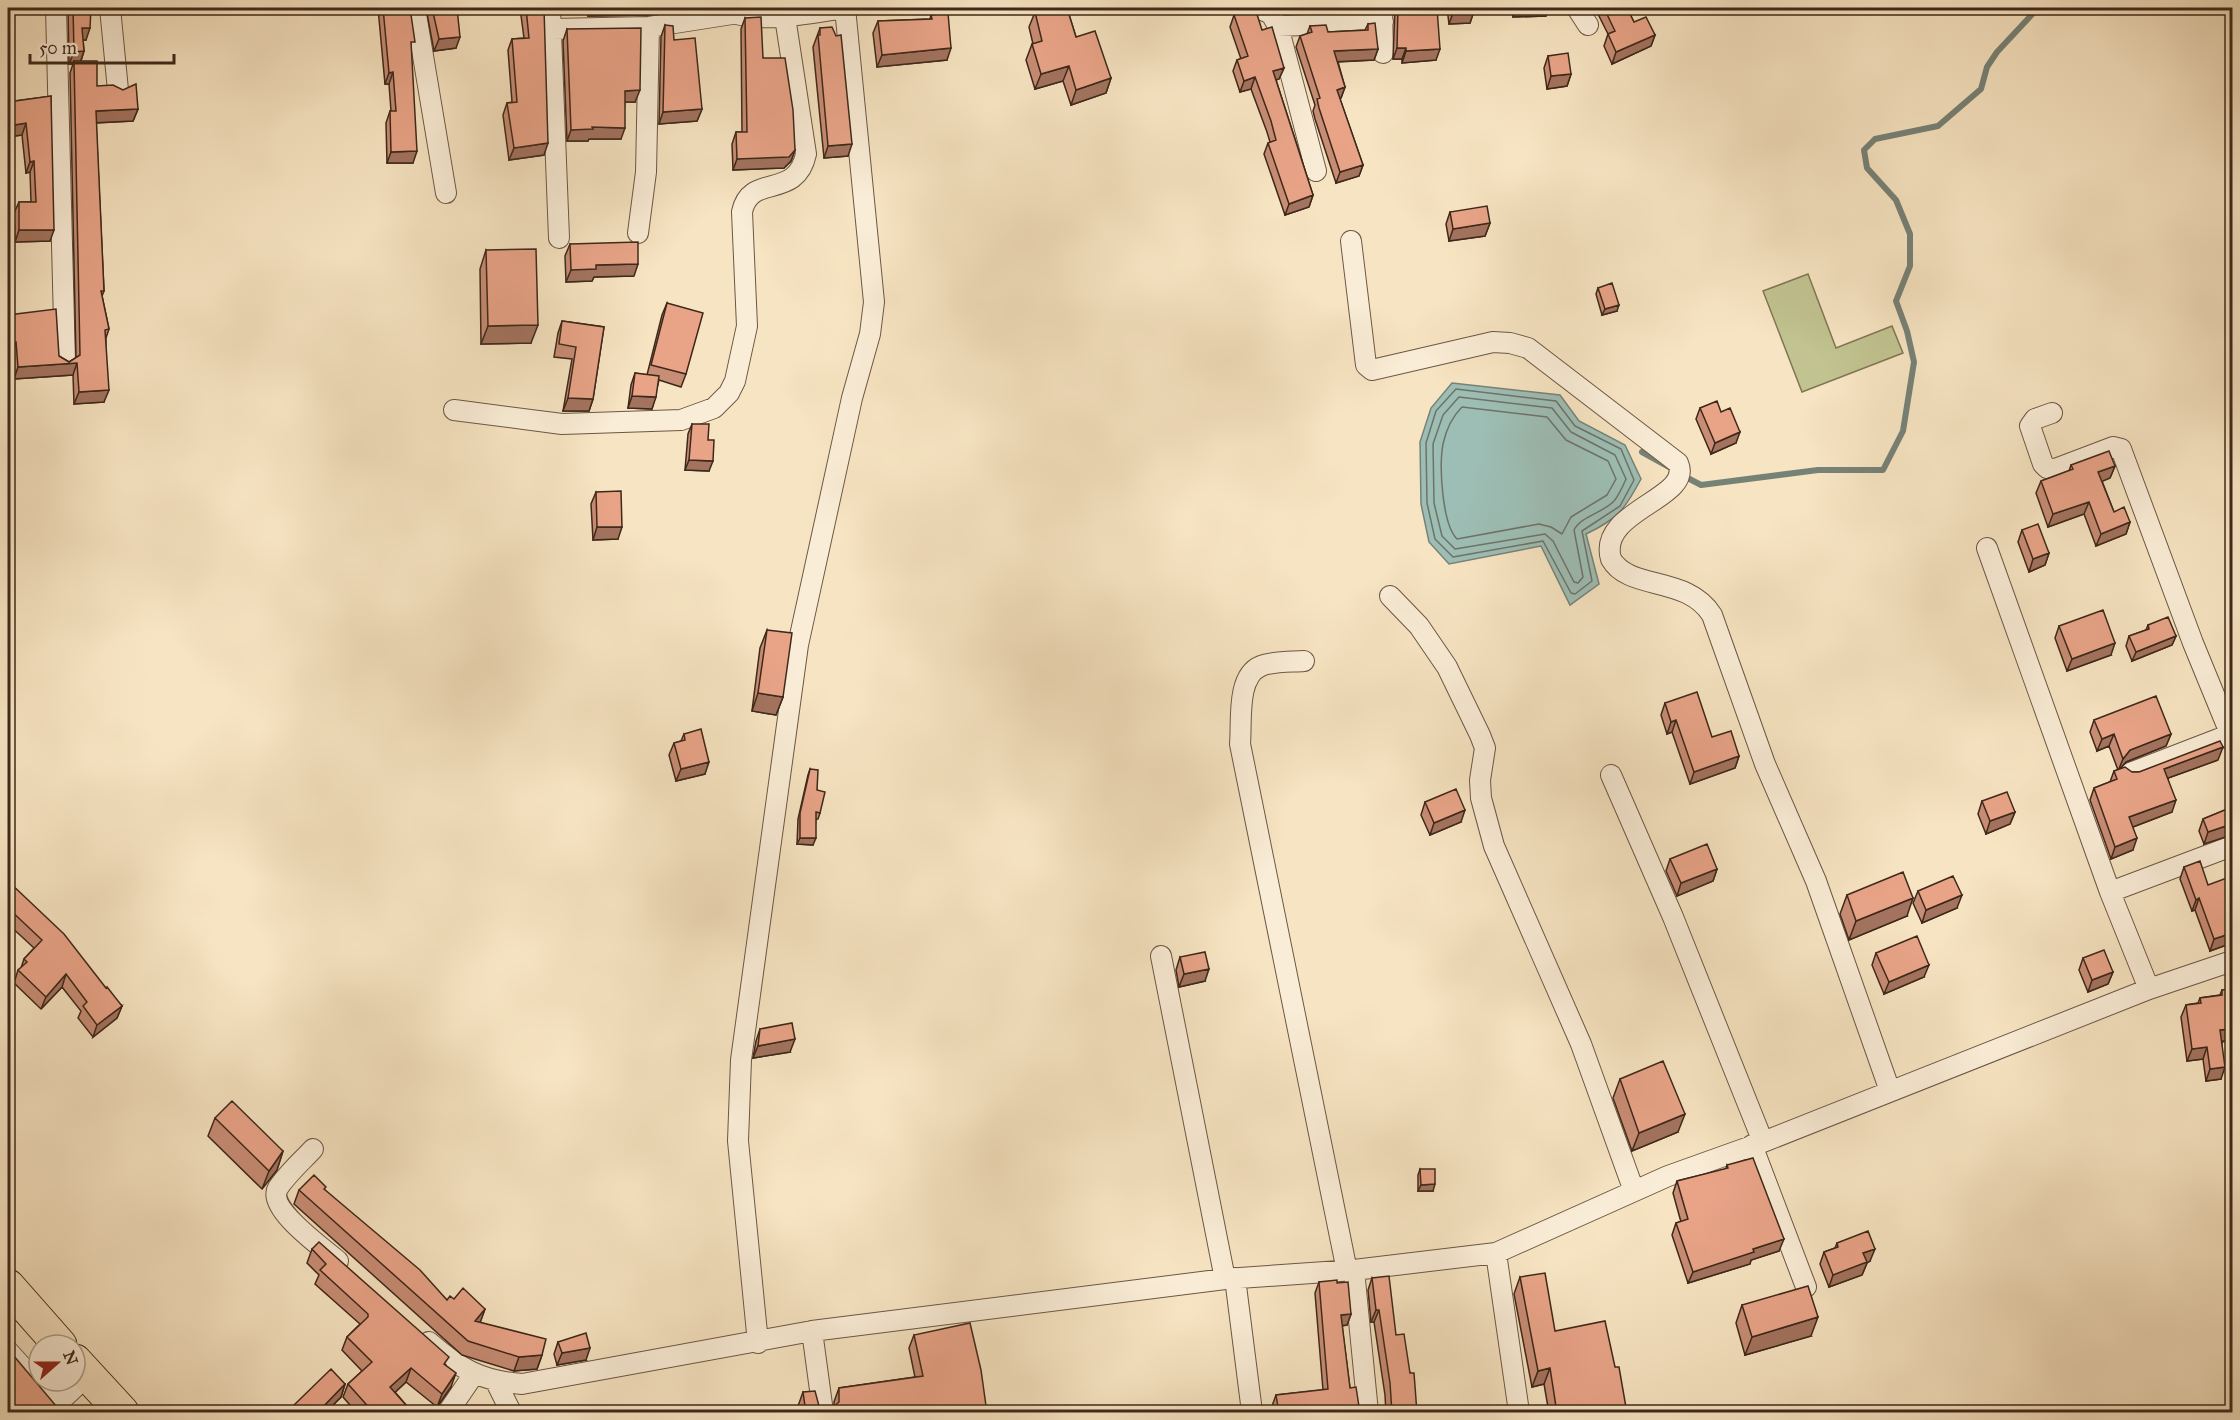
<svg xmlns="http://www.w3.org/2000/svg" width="2240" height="1420" font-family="'IM FELL Great Primer',serif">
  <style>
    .green { fill: #c1c390; stroke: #807655; stroke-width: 1.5 }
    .water { fill: #9dbeb5; stroke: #778277; stroke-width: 1.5 }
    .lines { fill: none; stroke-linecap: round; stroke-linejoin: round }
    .shore { stroke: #6e7368; stroke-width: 1.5 }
    .stream { stroke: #778277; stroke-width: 6 }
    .minor-casing { stroke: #6c5744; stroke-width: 22 }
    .trunk-casing { stroke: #3e281a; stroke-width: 35 }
    .minor { stroke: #faedd7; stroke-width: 20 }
    .trunk { stroke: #f7e4c2; stroke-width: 33 }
    .wall { fill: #c88d75; stroke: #3e281a; stroke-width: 1.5 }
    .shaded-wall { fill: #a3735f; stroke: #3e281a; stroke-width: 1.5 }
    .building { fill: #e9a488; stroke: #3e281a; stroke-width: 1.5 }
  </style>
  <rect width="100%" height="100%" fill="#f7e4c2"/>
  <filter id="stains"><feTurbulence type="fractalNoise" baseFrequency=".00333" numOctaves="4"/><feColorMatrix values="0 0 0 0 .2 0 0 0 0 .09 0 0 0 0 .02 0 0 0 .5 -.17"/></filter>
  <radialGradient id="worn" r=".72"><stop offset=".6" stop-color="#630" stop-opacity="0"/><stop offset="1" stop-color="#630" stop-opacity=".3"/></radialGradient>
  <path class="green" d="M1808 274 1836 348 1892 326 1903 353 1802 392 1763 291Z"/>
  <path class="water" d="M1452 383 1560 395 1579 421 1625 445 1641 479C1625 509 1618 519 1586 534L1599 584 1570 605 1541 546 1449 564 1429 542 1421 504 1420 442 1431 408Z"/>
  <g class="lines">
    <path class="shore" d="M1456 389 1556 401 1575 426 1621 449 1634 480 1620 506 1582 531 1592 581 1575 594 1571 593 1543 541 1453 557 1435 539 1427 503 1426 443 1436 411Z
      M1459 397 1552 408 1571 432 1615 455 1626 479C1623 486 1619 495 1614 501 1603 513 1581 516 1574 530L1583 577 1578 583 1574 582 1553 541 1545 534 1455 549 1442 536 1434 503 1433 444 1443 415Z
      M1462 407 1547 417 1566 440 1608 461 1616 479 1607 495 1571 517 1562 534 1551 527 1539 524 1457 539C1442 524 1439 466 1443 444 1446 430 1452 417 1462 407Z"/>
    <path class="stream" d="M1642 452 1671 468
      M1682 475 1701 485 1818 470H1883L1903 431 1914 362 1907 331 1896 301 1910 266V234L1896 200 1867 168 1864 150 1875 139 1938 126 1981 89 1987 67 1997 52 2038 8"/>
    <defs>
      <path id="minor" d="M56 8 65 362
        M110 8 118 90
        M415 8 446 193
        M550 8 559 238
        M721 8C753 26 809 13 844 8
        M1258 8 1271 14 1278 26 1316 171
        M1382 8 1383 53
        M1577 8 1588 25
        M1278 26 1383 22
        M553 29 649 27 732 14
        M638 233 646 172 649 27
        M1351 241 1366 365 1372 370 1493 342 1510 343 1528 348 1678 463C1694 499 1597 510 1611 559 1629 591 1687 575 1712 615L1765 764 1816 881 1890 1091
        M454 410 562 424 681 420 714 408 729 393 735 381 747 326 742 212C750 172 796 201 806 154L785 17
        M2052 413 2035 419 2030 426 2043 464 2047 468 2055 469 2113 447 2121 449 2193 643 2232 738
        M1987 548 2110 892 2149 989
        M1390 596 1419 626 1447 667 1480 735 1485 748 1480 780 1481 798 1494 846 1581 1044 1634 1191
        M1304 661C1291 662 1273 661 1261 666 1236 676 1242 722 1240 744L1347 1271
        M2130 773 2231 734
        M1611 775 1673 917 1763 1142
        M2110 892 2232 846
        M1161 956 1225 1279
        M1752 1145 1806 1287
        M313 1149C302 1161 287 1174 278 1188 266 1208 323 1248 338 1261
        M1496 1253 1519 1412
        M1354 1270 1368 1412
        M1235 1278 1252 1412
        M812 1331 823 1412
        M429 1342C460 1369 481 1381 522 1384L812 1331 1225 1279 1354 1270 1496 1253 1668 1176 1763 1142 2149 989 2232 961
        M758 1343 738 1141 741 1060 798 645 852 398 870 334 874 302 845 8
        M8 1351 63 1412
        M496 1382 511 1412
        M56 1405 88 1375
        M448 1412 474 1374"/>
      <path id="trunk" d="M8 1286 60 1345
        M75 1361 122 1412"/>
    </defs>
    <use href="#minor" class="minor-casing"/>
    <use href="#trunk" class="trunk-casing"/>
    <use href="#minor" class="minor"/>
    <use href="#trunk" class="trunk"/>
  </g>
  <path class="wall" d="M68 8H91L86 40H83L84 51 81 61 97 86 138 109 133 121 96 123 104 291 102 296 109 329 106 338 104 402 74 404 73 375 14 379 8 315 59 356 69 362 76 358 70 73 73 64H69Z
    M378 8H410L413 163H387L386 123 390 111H391L389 84H385Z
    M426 8H457L456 48 434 51Z
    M520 8H544V155L509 160 503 115 507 103 512 102 508 50 512 39 524 38Z
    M588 8H666L664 13 648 15 588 16Z
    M1045 8H1067L1076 37 1111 78 1106 93 1071 105 1063 81 1035 89 1026 60 1032 44H1033L1029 27 1035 12 1044 9Z
    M1395 8H1437L1436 60 1402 63V59H1393Z
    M1447 8H1474V11L1470 23 1449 24Z
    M1512 8H1549L1546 16 1513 17Z
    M1595 8H1627L1634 22 1655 35 1651 46 1612 64 1604 46 1608 34Z
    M931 15 947 60 877 67 873 33 878 21 930 19Z
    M1234 15 1262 30 1284 68 1279 79 1276 80 1313 195 1309 207 1285 215 1264 154 1268 143 1270 142 1267 132 1251 89 1240 92 1233 71 1237 60 1241 59 1230 27Z
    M745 18 763 58 795 150 791 161 784 168 733 170 732 144 736 132H742L741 29Z
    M1368 24 1378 49 1374 60 1338 62 1345 87 1341 98 1340 99 1363 165 1359 176 1336 183 1315 119 1313 111 1315 105 1296 47 1300 36 1307 34 1310 26 1328 32 1365 30Z
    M665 25 674 40 702 109 697 121 659 124 661 37Z
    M820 28 836 36 848 156 824 158 813 47Z
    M567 29 635 102H625L621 139H589L588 141H567L563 41Z
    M1548 56 1571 74 1567 86 1547 89 1544 68Z
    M51 96 50 241 15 242 14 213 19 202H31L30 172 26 173 22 135 8 137V102Z
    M1450 212 1490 223 1485 236 1449 241 1446 224Z
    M570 244 634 276 594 277 592 281 566 282 565 256Z
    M486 250 531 343 481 344 480 269Z
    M1598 288 1617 311 1602 315 1596 294Z
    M667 303 686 374 681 387 659 380 652 409 628 408 631 385 635 373 647 375 662 315Z
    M562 321 604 327 593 399 589 411H563L572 359 554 357 558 333Z
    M1700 408 1721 412 1736 443 1711 454 1696 419Z
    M692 424 708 440 709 471 685 470 688 434Z
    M2071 465 2115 466 2110 478 2102 481 2114 512 2130 522 2126 534 2096 546 2084 514 2048 527 2036 493 2041 481 2069 471Z
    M596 492 618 539 593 540 591 504Z
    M2022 530 2049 553 2045 565 2029 572 2018 542Z
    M2148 625 2176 636 2172 645 2132 661 2126 646 2129 636 2146 630Z
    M2059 626 2111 655 2067 671 2055 638Z
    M767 630 783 697 776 715 752 711 760 648Z
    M1665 703 1712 737 1739 756 1735 768 1690 784 1672 732 1667 734 1661 715Z
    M2094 720 2171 734 2166 746 2126 762 2120 769 2132 772H2139L2218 760 2168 778 2172 812 2133 827V850L2111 859 2090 800 2094 788 2110 782 2114 771 2118 770 2109 746 2097 751 2090 732Z
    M684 734 705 774 676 781 669 755 674 743 681 741Z
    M810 769 817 790 820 813 818 819H816L813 845 797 844 798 819 808 775Z
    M1982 801 2015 812 2010 824 1986 834 1978 814Z
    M1425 802 1461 822 1430 835 1421 815Z
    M2232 807 2204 844 2199 831 2203 819Z
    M1670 859 1717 869 1713 881 1677 896 1666 871Z
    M2184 867 2208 885 2232 943 2210 951 2195 910 2192 911 2180 879Z
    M8 881 122 1006 117 1018 93 1037 78 1018 81 1011 62 987 41 1009 14 983 18 970 21 968 24 959 34 948 8 924Z
    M1918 891 1957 908 1922 923 1913 903Z
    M1847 895 1907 916 1849 940 1840 914Z
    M1876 953 1924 977 1884 994 1872 965Z
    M1180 957 1205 981 1179 987 1176 970Z
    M2083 958 2113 972 2108 984 2088 992 2079 970Z
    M2232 989V1040L2222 1042 2221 1079 2206 1081 2203 1059 2187 1061 2181 1017 2186 1005 2198 1003 2200 998 2220 995 2222 990Z
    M760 1029 790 1052 753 1058 756 1041Z
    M1620 1079 1678 1132 1632 1151 1613 1098Z
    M215 1118 283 1151 277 1170 262 1189 208 1136Z
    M1727 1165 1779 1251 1751 1260 1750 1264 1688 1283 1672 1235 1676 1223 1681 1222 1673 1193 1677 1181 1726 1169Z
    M1420 1169 1433 1191H1418V1175Z
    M299 1190H325L447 1300 454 1299 485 1309 480 1322 542 1355 537 1369 514 1371 462 1355 294 1204Z
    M1837 1243 1870 1261 1867 1263 1862 1275 1829 1287 1820 1264 1824 1252 1835 1248Z
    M312 1249 446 1365 451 1387 437 1407 406 1382 395 1392 413 1413H357L343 1397 348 1384 362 1371 342 1350 347 1337 360 1324 315 1284 319 1275 307 1263Z
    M1520 1277 1555 1331 1615 1367 1627 1413H1549L1544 1384 1532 1387 1514 1294Z
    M1372 1278 1396 1335 1410 1373 1417 1413H1386L1385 1395 1374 1322H1371L1368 1290Z
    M1319 1282 1337 1283 1351 1314 1347 1325 1342 1326 1350 1388 1360 1413H1273L1272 1406 1276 1395 1323 1390 1315 1293Z
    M1742 1305 1811 1336 1745 1355 1736 1323Z
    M914 1335 987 1413H799L798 1406 803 1392 819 1406 830 1410 834 1407V1402L839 1388 915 1377 909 1348Z
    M558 1342 586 1360 557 1365 554 1354Z
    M345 1384 341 1397 325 1413H291L293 1406Z"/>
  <path class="shaded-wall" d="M591 8H666L664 13 648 15 588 16Z
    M1299 8H1327L1298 10Z
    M1516 8H1549L1546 16 1513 17Z
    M1474 11 1470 23 1449 24 1453 13Z
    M82 28H90L86 40H77Z
    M1655 35 1651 46 1612 64 1616 52Z
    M460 37 456 48 434 51 439 39Z
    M951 48 947 60 877 67 882 55Z
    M1397 48H1406L1402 59H1393Z
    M1378 49 1374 60 1330 62 1334 51Z
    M1440 49 1436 60 1402 63 1406 51Z
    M84 51 80 63 74 61 73 64H69L74 52Z
    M1069 66 1063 81 1035 89 1041 74Z
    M1284 68 1279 79 1269 82 1273 71Z
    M393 72 389 84H385L389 73Z
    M1571 74 1567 86 1547 89 1551 76Z
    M1255 77 1251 89 1240 92 1244 81Z
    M1111 78 1106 93 1071 105 1076 90Z
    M1345 87 1341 98 1332 101 1337 90Z
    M640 90 635 102H621L625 91Z
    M138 109 133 121 91 123 96 111Z
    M702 109 697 121 659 124 663 112Z
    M26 123 22 135 8 137V126Z
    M592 127 625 128 621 139H589L588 141H567L571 130Z
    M548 143 544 155 509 160 514 148Z
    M852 144 848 156 824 158 828 146Z
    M795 150 791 161 784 168 733 170 737 159Z
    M417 151 413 163H387L391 152Z
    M34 161 30 172 26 173 30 162Z
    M1363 165 1359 176 1336 183 1340 172Z
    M1313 195 1309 207 1285 215 1289 204Z
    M1490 223 1485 236 1449 241 1453 229Z
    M19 230H54L50 241 15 242Z
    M638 264 634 276 594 277 592 281 566 282 571 270 596 265Z
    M1619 305 1617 311 1602 315 1605 309Z
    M538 325 531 343 481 344 488 326Z
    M16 342 12 354 8 355V344Z
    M77 363 73 375 14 379 18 367Z
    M109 390 104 402 74 404 79 392Z
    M632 396 656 397 652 409 628 408Z
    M568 398 593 399 589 411H563Z
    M1740 432 1736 443 1711 454 1715 443Z
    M689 460 713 461 709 471 685 470Z
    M2115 466 2110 478 2094 485 2098 472Z
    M2089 502 2084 514 2048 527 2053 514Z
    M2130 522 2126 534 2096 546 2101 534Z
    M597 527H622L618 539 593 540Z
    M2049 553 2045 565 2029 572 2033 559Z
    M2176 636 2172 645 2132 661 2136 652Z
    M2115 643 2111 655 2067 671 2072 659Z
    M758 693 783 697 776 715 752 711Z
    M1676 720 1672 732 1667 734 1671 722Z
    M2114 734 2109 746 2097 751 2102 739Z
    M2171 734 2166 746 2126 762 2118 771 2123 759 2130 750Z
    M2223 747 2218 760 2160 781 2164 769Z
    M1739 756 1735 768 1690 784 1694 772Z
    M709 762 705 774 676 781 681 769Z
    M2176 800 2172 812 2125 830 2129 817Z
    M1465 810 1461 822 1430 835 1434 823Z
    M2015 812 2010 824 1986 834 1990 821Z
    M2232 824V835L2204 844 2208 832Z
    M800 838H816L813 845 797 844Z
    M2137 838 2133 850 2111 859 2115 847Z
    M1717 869 1713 881 1677 896 1681 883Z
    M1962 895 1957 908 1922 923 1926 910Z
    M1913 898 1907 916 1849 940 1856 921Z
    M2199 898 2195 910 2192 911 2196 900Z
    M2232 933V943L2210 951 2214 939Z
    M1929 965 1924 977 1884 994 1889 982Z
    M1209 969 1205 981 1179 987 1184 974Z
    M2113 972 2108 984 2088 992 2092 980Z
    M66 974 62 987 41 1009 46 997Z
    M122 1006 117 1018 93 1037 97 1025Z
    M2232 1029V1040L2216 1042 2220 1030Z
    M795 1039 790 1052 753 1058 758 1046Z
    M2207 1047 2203 1059 2187 1061 2192 1049Z
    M2225 1067 2221 1079 2206 1081 2210 1069Z
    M1685 1114 1678 1132 1632 1151 1639 1133Z
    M283 1151 277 1170 262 1189 269 1171Z
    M1435 1184 1433 1191H1418L1421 1185Z
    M1784 1239 1779 1251 1751 1260 1750 1264 1688 1283 1693 1272 1753 1249Z
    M1875 1249 1870 1261 1867 1263 1862 1275 1829 1287 1833 1275 1863 1253Z
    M485 1309 480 1323 475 1321Z
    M1376 1310H1379L1374 1322H1371Z
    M1351 1314 1347 1325 1337 1326 1341 1315Z
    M1818 1317 1811 1336 1745 1355 1752 1337Z
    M590 1348 586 1360 557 1365 562 1353Z
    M542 1355 537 1369 514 1371 519 1357Z
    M411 1368 406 1382 386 1401 390 1387Z
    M1550 1368 1544 1384 1532 1387 1538 1371Z
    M456 1373 451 1387 437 1407 442 1394Z
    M345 1384 341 1397 325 1413H317Z"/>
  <path class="building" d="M73 8H91L90 28H82L84 51 74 52Z
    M383 8H410L415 42H411L417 151 391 152 390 111H396L393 72 389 73Z
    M432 8H457L460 37 439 39Z
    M526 8H544L548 143 514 148 507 103 517 102 512 39 529 38Z
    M1048 8H1067L1076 37 1095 31 1111 78 1076 90 1069 66 1041 74 1032 44 1042 41 1035 12Z
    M1255 8 1262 30 1272 27 1284 68 1273 71 1313 195 1289 204 1268 143 1276 140 1271 121 1255 77 1244 81 1237 60 1248 56 1234 15Z
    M1398 8H1437L1440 49 1406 51V48H1397Z
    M1452 8H1474V11L1453 13Z
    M1604 8H1627L1634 22 1646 17 1655 35 1616 52 1608 34 1615 31Z
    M948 13 951 48 882 55 878 21 932 19 931 15Z
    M761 17 763 58H785L793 110 795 150 789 157 737 159 736 132H747L745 18Z
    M1375 23 1378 49 1334 51 1345 87 1337 90 1363 165 1340 172 1319 108 1317 99 1320 98 1300 36 1312 32 1310 26 1326 25 1328 32 1368 30V24Z
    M665 25 673 26 674 40 695 38 702 109 663 112Z
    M832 27 836 36 841 35 852 144 828 146 818 35H820V28Z
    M641 28 640 90 625 91V128L592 127 593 129 571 130 567 29Z
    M1568 53 1571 74 1551 76 1548 56Z
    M74 61H97V86L113 85 123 90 136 84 138 109 96 111 104 291H101L109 329 105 330 109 390 79 392 77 363 18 367 16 342 8 344V315L56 309 59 356 69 362 80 355Z
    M51 96 54 230H19V202H36L34 161 30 162 26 123 8 126V102Z
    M1487 206 1490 223 1453 229 1450 212Z
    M638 242V264L596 265V269L571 270 570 244Z
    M536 249 538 325 488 326 486 250Z
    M1612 283 1619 305 1605 309 1598 288Z
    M667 303 703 313 686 374 651 365Z
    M562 321 604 327 593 399 568 398 576 347 559 344Z
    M635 373 659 376 656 397 632 396Z
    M1717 401 1721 412 1730 408 1740 432 1715 443 1700 408Z
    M692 424H709L708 440H714L713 461 689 460Z
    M2109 451 2115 466 2098 472 2114 512 2124 507 2130 522 2101 534 2089 502 2053 514 2041 481 2073 469 2071 465Z
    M621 491 622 527H597L596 492Z
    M2038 524 2049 553 2033 559 2022 530Z
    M2103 610 2115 643 2072 659 2059 626Z
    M2168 617 2176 636 2136 652 2129 636 2149 629 2148 625Z
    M767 630 792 633 783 697 758 693Z
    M1697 692 1712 737 1731 731 1739 756 1694 772 1676 720 1671 722 1665 703Z
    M2156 696 2171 734 2130 750 2123 759 2114 734 2102 739 2094 720Z
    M701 729 709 762 681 769 674 743 685 740 684 734Z
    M2220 741 2223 747 2164 769 2176 800 2129 817 2137 838 2115 847 2094 788 2117 779 2114 771 2125 767 2132 772H2139Z
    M810 769 818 770 817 790 825 792 820 813 816 812V838H800V813Z
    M1456 789 1465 810 1434 823 1425 802Z
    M2007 792 2015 812 1990 821 1982 801Z
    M2232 807V824L2208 832 2203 819Z
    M1707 844 1717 869 1681 883 1670 859Z
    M2200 861 2208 885 2232 876V933L2214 939 2199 898 2196 900 2184 867Z
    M1903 872 1913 898 1856 921 1847 895Z
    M1953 876 1962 895 1926 910 1918 891Z
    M8 881 64 934 106 988 107 987 122 1006 97 1025 83 1006 87 1002 66 974 46 997 18 970 27 962 24 959 42 940 8 908Z
    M1917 936 1929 965 1889 982 1876 953Z
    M2104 950 2113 972 2092 980 2083 958Z
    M1205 952 1209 969 1184 974 1180 957Z
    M2232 989V1029L2220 1030 2225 1067 2210 1069 2207 1047 2192 1049 2186 1005 2201 1003 2200 998 2222 995V990Z
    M792 1023 795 1039 758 1046 760 1029Z
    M1663 1061 1685 1114 1639 1133 1620 1079Z
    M232 1101 283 1151 269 1171 215 1118Z
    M1753 1158 1784 1239 1753 1249 1754 1252 1693 1272 1676 1223 1688 1219 1677 1181 1728 1168 1727 1165Z
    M1420 1169H1435V1184L1421 1185Z
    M314 1175 326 1187 324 1189 420 1270 447 1300 450 1296 454 1299 463 1288 485 1309 475 1321 546 1339 542 1355 519 1357 468 1341 299 1190Z
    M1868 1231 1875 1249 1863 1253 1867 1262 1833 1275 1824 1252 1838 1247 1837 1243Z
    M319 1242 449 1357 444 1364 456 1373 442 1394 411 1368 390 1387 413 1413H374L348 1384 372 1362 347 1337 368 1317V1314L320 1270 326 1264 312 1249Z
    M1545 1273 1555 1331 1605 1321 1615 1367H1619L1627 1413H1557L1550 1368 1538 1371 1520 1277Z
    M1389 1276 1396 1335 1404 1334 1410 1373H1414L1417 1413H1392L1390 1383 1379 1310H1376L1372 1278Z
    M1337 1280V1283L1348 1282 1351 1314 1341 1315 1350 1388 1356 1387 1360 1413H1279L1276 1395 1328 1389 1319 1282Z
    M1808 1286 1818 1317 1752 1337 1742 1305Z
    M970 1323 981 1370 987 1413H806L803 1392 815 1391 819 1406 830 1410 839 1402V1388L923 1376 914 1335Z
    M586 1333 590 1348 562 1353 558 1342Z
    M8 1349 62 1413H8Z
    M331 1369 345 1384 317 1413H299L293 1406Z
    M460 1408 465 1413H449L451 1410Z"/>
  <rect width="2240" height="1420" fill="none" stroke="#f7e4c2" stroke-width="30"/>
  <rect x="9" y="9" width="2222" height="1402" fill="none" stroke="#3e281a" stroke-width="3"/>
  <rect x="15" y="15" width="2210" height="1390" fill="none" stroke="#3e281a" stroke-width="1.5"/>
  <g transform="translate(57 1363) rotate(69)"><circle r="28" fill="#faedd7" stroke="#af9e8b" stroke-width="1.5"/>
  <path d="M0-4.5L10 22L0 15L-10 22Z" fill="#8f2418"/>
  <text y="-9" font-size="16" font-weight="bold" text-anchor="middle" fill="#3e281a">N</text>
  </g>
  <path d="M30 54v9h144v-9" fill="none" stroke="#3e281a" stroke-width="3"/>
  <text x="39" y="54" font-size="18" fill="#3e281a" stroke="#faedd7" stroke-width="4.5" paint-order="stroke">50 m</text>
  <rect width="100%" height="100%" filter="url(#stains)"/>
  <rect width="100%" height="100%" fill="url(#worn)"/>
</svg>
